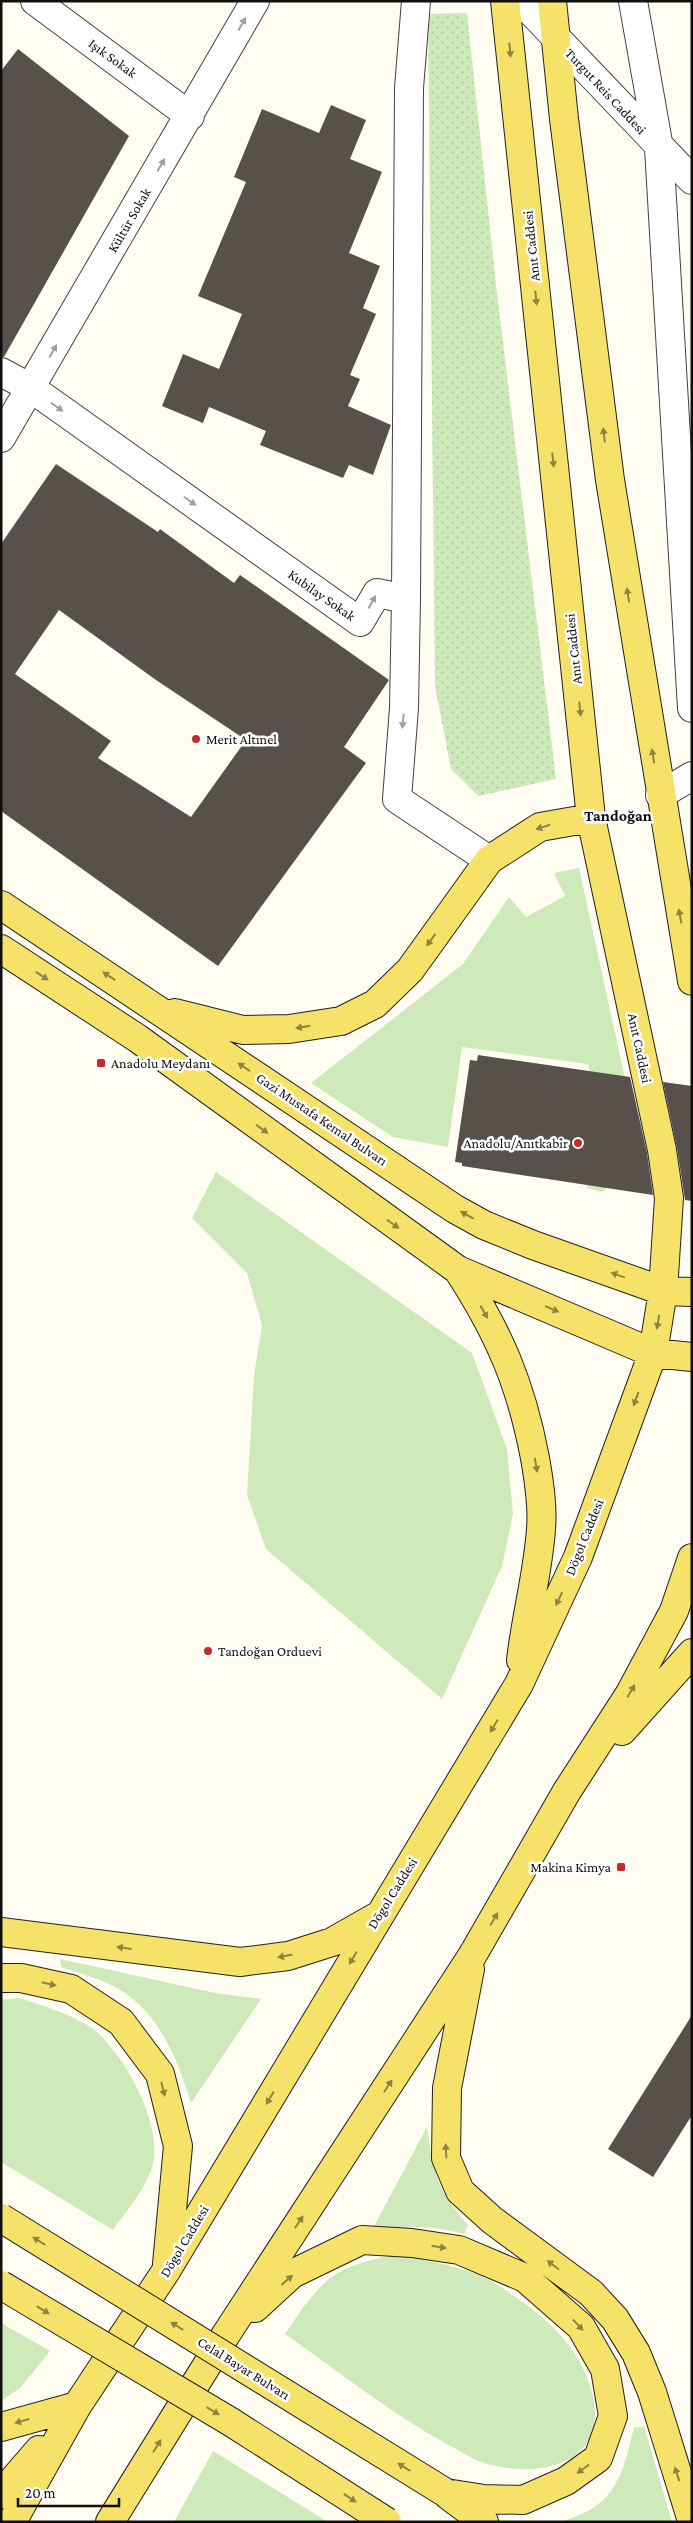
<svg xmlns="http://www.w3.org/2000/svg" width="693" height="2523" font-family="'Crimson Pro',serif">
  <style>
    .grass { fill: #cee9ba }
    .park { fill: url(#park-dots) }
    .building { fill: #58514b; fill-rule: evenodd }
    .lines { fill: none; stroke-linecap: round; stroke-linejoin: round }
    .minor-casing { stroke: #424242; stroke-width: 30 }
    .major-casing { stroke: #202020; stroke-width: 30 }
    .minor { stroke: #fff; stroke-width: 28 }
    .major { stroke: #f7e269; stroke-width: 28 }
    .major-bridge-casing { stroke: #202020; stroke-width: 30; stroke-linecap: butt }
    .major-bridge { stroke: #f7e269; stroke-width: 28 }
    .oneway { fill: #9f9f9f }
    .oneway2 { fill: #8f8340 }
    .poi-dot { fill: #bf2f27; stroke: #fff; stroke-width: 2 }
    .labels { text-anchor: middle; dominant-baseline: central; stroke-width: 5; stroke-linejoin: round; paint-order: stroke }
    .street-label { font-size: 14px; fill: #0f0f0f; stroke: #fff }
    .poi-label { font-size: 14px; fill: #0f0f0f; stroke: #fff; text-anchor: start }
    .quarter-label { font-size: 16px; font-weight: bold; fill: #0f0f0f; stroke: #fff }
  </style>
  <defs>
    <pattern id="park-dots" width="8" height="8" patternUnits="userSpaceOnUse" patternTransform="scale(1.25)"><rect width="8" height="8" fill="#cee9ba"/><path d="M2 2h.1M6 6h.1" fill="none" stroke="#b0c79f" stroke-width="1.8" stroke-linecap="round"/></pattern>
  </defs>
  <rect width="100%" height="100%" fill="#fffdf1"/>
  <path class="grass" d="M579 868 637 1134 633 1169 602 1192 587 1188 591 1079 588 1064 462 1047 448 1147 393 1137 311 1083 463 964 509 897 526 917 565 896 554 873Z
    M216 1172 472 1353 507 1449 513 1514 502 1566 442 1699 266 1549 247 1495 254 1376 262 1325 247 1273 192 1218Z
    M60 1959 215 1993 261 1999 191 2103C178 2061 162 2019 125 1993 107 1980 81 1974 61 1967Z
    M19 1998C41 2005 81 2017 98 2033 127 2061 158 2117 154 2158 151 2183 127 2210 113 2230L1 2162V2000Z
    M427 2127C433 2172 437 2190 468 2225L464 2234C429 2225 407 2226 372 2230Z
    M395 2255C425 2260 467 2267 493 2282 520 2299 548 2319 568 2344 594 2378 614 2439 565 2461 541 2472 509 2471 484 2463 471 2459 459 2450 447 2444 390 2413 338 2371 285 2334 321 2281 330 2267 395 2255Z
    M1 2323 50 2351 20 2388 1 2401Z
    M644 2426 672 2522H563C571 2518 580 2515 588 2511 621 2493 625 2461 634 2428Z
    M213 2451 328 2522H174Z"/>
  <path class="park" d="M467 13 496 285 556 779 478 796 451 769 435 686 428 14Z"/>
  <path class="building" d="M18 49 129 136 4 357 1 356V71Z
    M331 105 366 120 350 159 382 172 349 253 380 266 363 308 376 314 350 375 360 379 348 406 391 425 373 475 349 465 343 478 260 445 266 431 209 407 203 423 162 406 183 354 219 369 242 314 198 296 246 182 234 177 262 109 319 133Z
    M56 464 158 532 160 529 234 583 240 575 389 680 344 747 366 763 218 966 1 811V544ZM59 610 156 680 246 740 191 817 98 758 111 741 15 674Z
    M478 1055 630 1077 647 1153 653 1195 462 1166V1163L455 1162 470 1060 477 1061Z
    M663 1082 692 1086V1201L685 1200 677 1148Z
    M692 2015V2115L653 2177 608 2149Z"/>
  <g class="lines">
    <defs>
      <path id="minor" d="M35 1 190 116
        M521 1 692 180
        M633 1 659 148 692 708
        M1 372 31 388 360 622 377 593 406 599 404 708 397 799 489 860
        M1 438 255 1
        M406 599 409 88 416 1
        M660 795 692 776"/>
      <path id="major" d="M552 1 564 119 610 480 692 981
        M1 905 455 1209 484 1225 533 1245 663 1291 692 1292
        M1 949 137 1038 458 1270 653 1353 692 1357
        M175 1013 243 1030 289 1029 341 1021 375 1004 410 970 489 860 540 827 591 818
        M458 1270C499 1333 521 1384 535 1458 539 1481 543 1506 541 1529 538 1573 526 1616 521 1660
        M622 1731 692 1653
        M1 1932 240 1962 288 1956 332 1942 376 1917
        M470 1969 447 2088 446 2158 460 2191 492 2220 591 2293 615 2319 636 2353 652 2392 692 2521
        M1 1978H21L71 1989 121 2022 160 2074 178 2146 167 2264
        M255 2308 292 2274 362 2240 412 2243 459 2250 525 2278 581 2327 605 2369 613 2416 598 2458 566 2481 523 2500 484 2499 446 2493
        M1 2427 77 2406
        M1 2494 39 2450
        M449 2496 484 2522
        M12 2522 77 2406 166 2271 519 1684 578 1557 653 1353 663 1291 669 1198 662 1150 591 818 505 1
        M110 2522 225 2336 472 1956 567 1791 629 1695 674 1611 692 1558"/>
    </defs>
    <use href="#minor" class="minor-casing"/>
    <use href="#major" class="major-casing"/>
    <use href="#minor" class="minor"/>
    <use href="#major" class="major"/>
    <defs>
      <path id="major-bridge" d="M1 2218 446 2493
        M1 2285 231 2422 387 2522"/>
    </defs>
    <use href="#major-bridge" class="major-bridge-casing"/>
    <use href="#major-bridge" class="major-bridge"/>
  </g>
  <defs><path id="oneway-solid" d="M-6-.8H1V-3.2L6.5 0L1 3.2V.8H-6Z" transform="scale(1.25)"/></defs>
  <g class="oneway">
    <use href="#oneway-solid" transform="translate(242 24) rotate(-61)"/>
    <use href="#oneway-solid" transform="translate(161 165) rotate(-60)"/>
    <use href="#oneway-solid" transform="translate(53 351) rotate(-60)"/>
    <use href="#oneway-solid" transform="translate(57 407) rotate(35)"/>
    <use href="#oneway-solid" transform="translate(190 501) rotate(35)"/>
    <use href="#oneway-solid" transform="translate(372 602) rotate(-61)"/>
    <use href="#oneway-solid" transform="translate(403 721) rotate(95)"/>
  </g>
  <g class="oneway2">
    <use href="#oneway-solid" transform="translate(510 50) rotate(84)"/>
    <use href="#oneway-solid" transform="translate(536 298) rotate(84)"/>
    <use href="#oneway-solid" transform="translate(604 435) rotate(-97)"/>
    <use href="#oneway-solid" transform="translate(553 460) rotate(84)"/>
    <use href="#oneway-solid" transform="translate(628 595) rotate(-99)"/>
    <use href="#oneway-solid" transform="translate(580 709) rotate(84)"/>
    <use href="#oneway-solid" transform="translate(653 756) rotate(-99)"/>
    <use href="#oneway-solid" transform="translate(543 827) rotate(163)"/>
    <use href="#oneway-solid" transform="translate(680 916) rotate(-100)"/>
    <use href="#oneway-solid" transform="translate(431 940) rotate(126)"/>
    <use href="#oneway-solid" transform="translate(42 976) rotate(33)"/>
    <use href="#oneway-solid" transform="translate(109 976) rotate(-147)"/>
    <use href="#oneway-solid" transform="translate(303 1027) rotate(171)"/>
    <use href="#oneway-solid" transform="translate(244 1067) rotate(-146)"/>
    <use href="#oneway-solid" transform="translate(262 1129) rotate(36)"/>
    <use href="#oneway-solid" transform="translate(467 1215) rotate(-151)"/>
    <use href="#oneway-solid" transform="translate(393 1224) rotate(36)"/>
    <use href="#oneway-solid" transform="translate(618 1275) rotate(-160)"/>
    <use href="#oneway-solid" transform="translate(552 1309) rotate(23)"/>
    <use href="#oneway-solid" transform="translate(484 1312) rotate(61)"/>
    <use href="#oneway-solid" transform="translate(658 1322) rotate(99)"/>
    <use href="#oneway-solid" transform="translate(636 1399) rotate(110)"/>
    <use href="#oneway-solid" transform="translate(536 1465) rotate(80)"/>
    <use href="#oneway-solid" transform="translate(559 1599) rotate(115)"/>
    <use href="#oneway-solid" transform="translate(631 1691) rotate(-60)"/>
    <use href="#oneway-solid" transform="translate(494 1726) rotate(121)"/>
    <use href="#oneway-solid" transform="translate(494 1919) rotate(-60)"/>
    <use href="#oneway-solid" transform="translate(124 1948) rotate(-172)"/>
    <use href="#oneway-solid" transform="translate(285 1956) rotate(169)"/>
    <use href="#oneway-solid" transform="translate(353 1958) rotate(121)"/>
    <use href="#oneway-solid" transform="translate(49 1984) rotate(13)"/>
    <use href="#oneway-solid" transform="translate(388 2086) rotate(-57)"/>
    <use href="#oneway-solid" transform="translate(163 2089) rotate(76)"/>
    <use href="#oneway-solid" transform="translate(270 2098) rotate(121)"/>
    <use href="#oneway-solid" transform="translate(446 2151) rotate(-93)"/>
    <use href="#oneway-solid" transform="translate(299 2222) rotate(-57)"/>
    <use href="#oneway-solid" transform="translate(39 2241) rotate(-148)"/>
    <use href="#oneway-solid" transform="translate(439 2247) rotate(9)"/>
    <use href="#oneway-solid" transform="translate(553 2265) rotate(-143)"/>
    <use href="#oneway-solid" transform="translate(287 2280) rotate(-41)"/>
    <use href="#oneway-solid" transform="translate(43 2310) rotate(31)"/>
    <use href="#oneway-solid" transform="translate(578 2325) rotate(47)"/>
    <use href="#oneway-solid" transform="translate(177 2326) rotate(-148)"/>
    <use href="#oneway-solid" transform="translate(213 2411) rotate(31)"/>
    <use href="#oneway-solid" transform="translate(22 2421) rotate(164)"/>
    <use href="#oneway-solid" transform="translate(157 2446) rotate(-58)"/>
    <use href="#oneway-solid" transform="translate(404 2467) rotate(-148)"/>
    <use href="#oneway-solid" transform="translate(583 2469) rotate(144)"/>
    <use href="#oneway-solid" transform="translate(677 2474) rotate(-108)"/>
    <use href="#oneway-solid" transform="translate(350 2498) rotate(33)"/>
  </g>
  <g class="poi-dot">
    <circle cx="196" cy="739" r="5"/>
    <rect x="96" y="1058" width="10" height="10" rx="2.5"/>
    <circle cx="578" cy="1143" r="5"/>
    <circle cx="208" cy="1651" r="5"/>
    <rect x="616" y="1862" width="10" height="10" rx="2.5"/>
  </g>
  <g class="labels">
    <g class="street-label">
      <text transform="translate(113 58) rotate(36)">Işık Sokak</text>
      <text transform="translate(606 91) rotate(47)">Turgut Reis Caddesi</text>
      <text transform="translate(129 220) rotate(-60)">Kültür Sokak</text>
      <text transform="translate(531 246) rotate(-96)">Anıt Caddesi</text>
      <text transform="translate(322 595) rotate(35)">Kubilay Sokak</text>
      <text transform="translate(573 649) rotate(-96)">Anıt Caddesi</text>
      <text transform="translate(640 1048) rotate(78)">Anıt Caddesi</text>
      <text transform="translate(322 1119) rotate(34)">Gazi Mustafa Kemal Bulvarı</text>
      <text transform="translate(584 1537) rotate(-68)">Dögol Caddesi</text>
      <text transform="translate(392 1893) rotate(-58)">Dögol Caddesi</text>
      <text transform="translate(184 2241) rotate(-59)">Dögol Caddesi</text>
      <text transform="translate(244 2368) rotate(32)">Celal Bayar Bulvarı</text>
    </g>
    <g class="poi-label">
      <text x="206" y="739">Merit Altınel</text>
      <text x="111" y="1063">Anadolu Meydanı</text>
      <text x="568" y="1143" text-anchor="end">Anadolu/Anıtkabir</text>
      <text x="218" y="1651">Tandoğan Orduevi</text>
      <text x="611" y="1867" text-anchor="end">Makina Kimya</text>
    </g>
    <g class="quarter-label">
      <text x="618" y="815">Tandoğan</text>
    </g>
  </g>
  <rect width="693" height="2523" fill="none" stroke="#0f0f0f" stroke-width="5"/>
  <path d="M18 2498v8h101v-8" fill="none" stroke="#0f0f0f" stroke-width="2.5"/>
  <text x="25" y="2498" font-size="15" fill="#0f0f0f" stroke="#ffffff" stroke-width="4" paint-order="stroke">20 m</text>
</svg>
